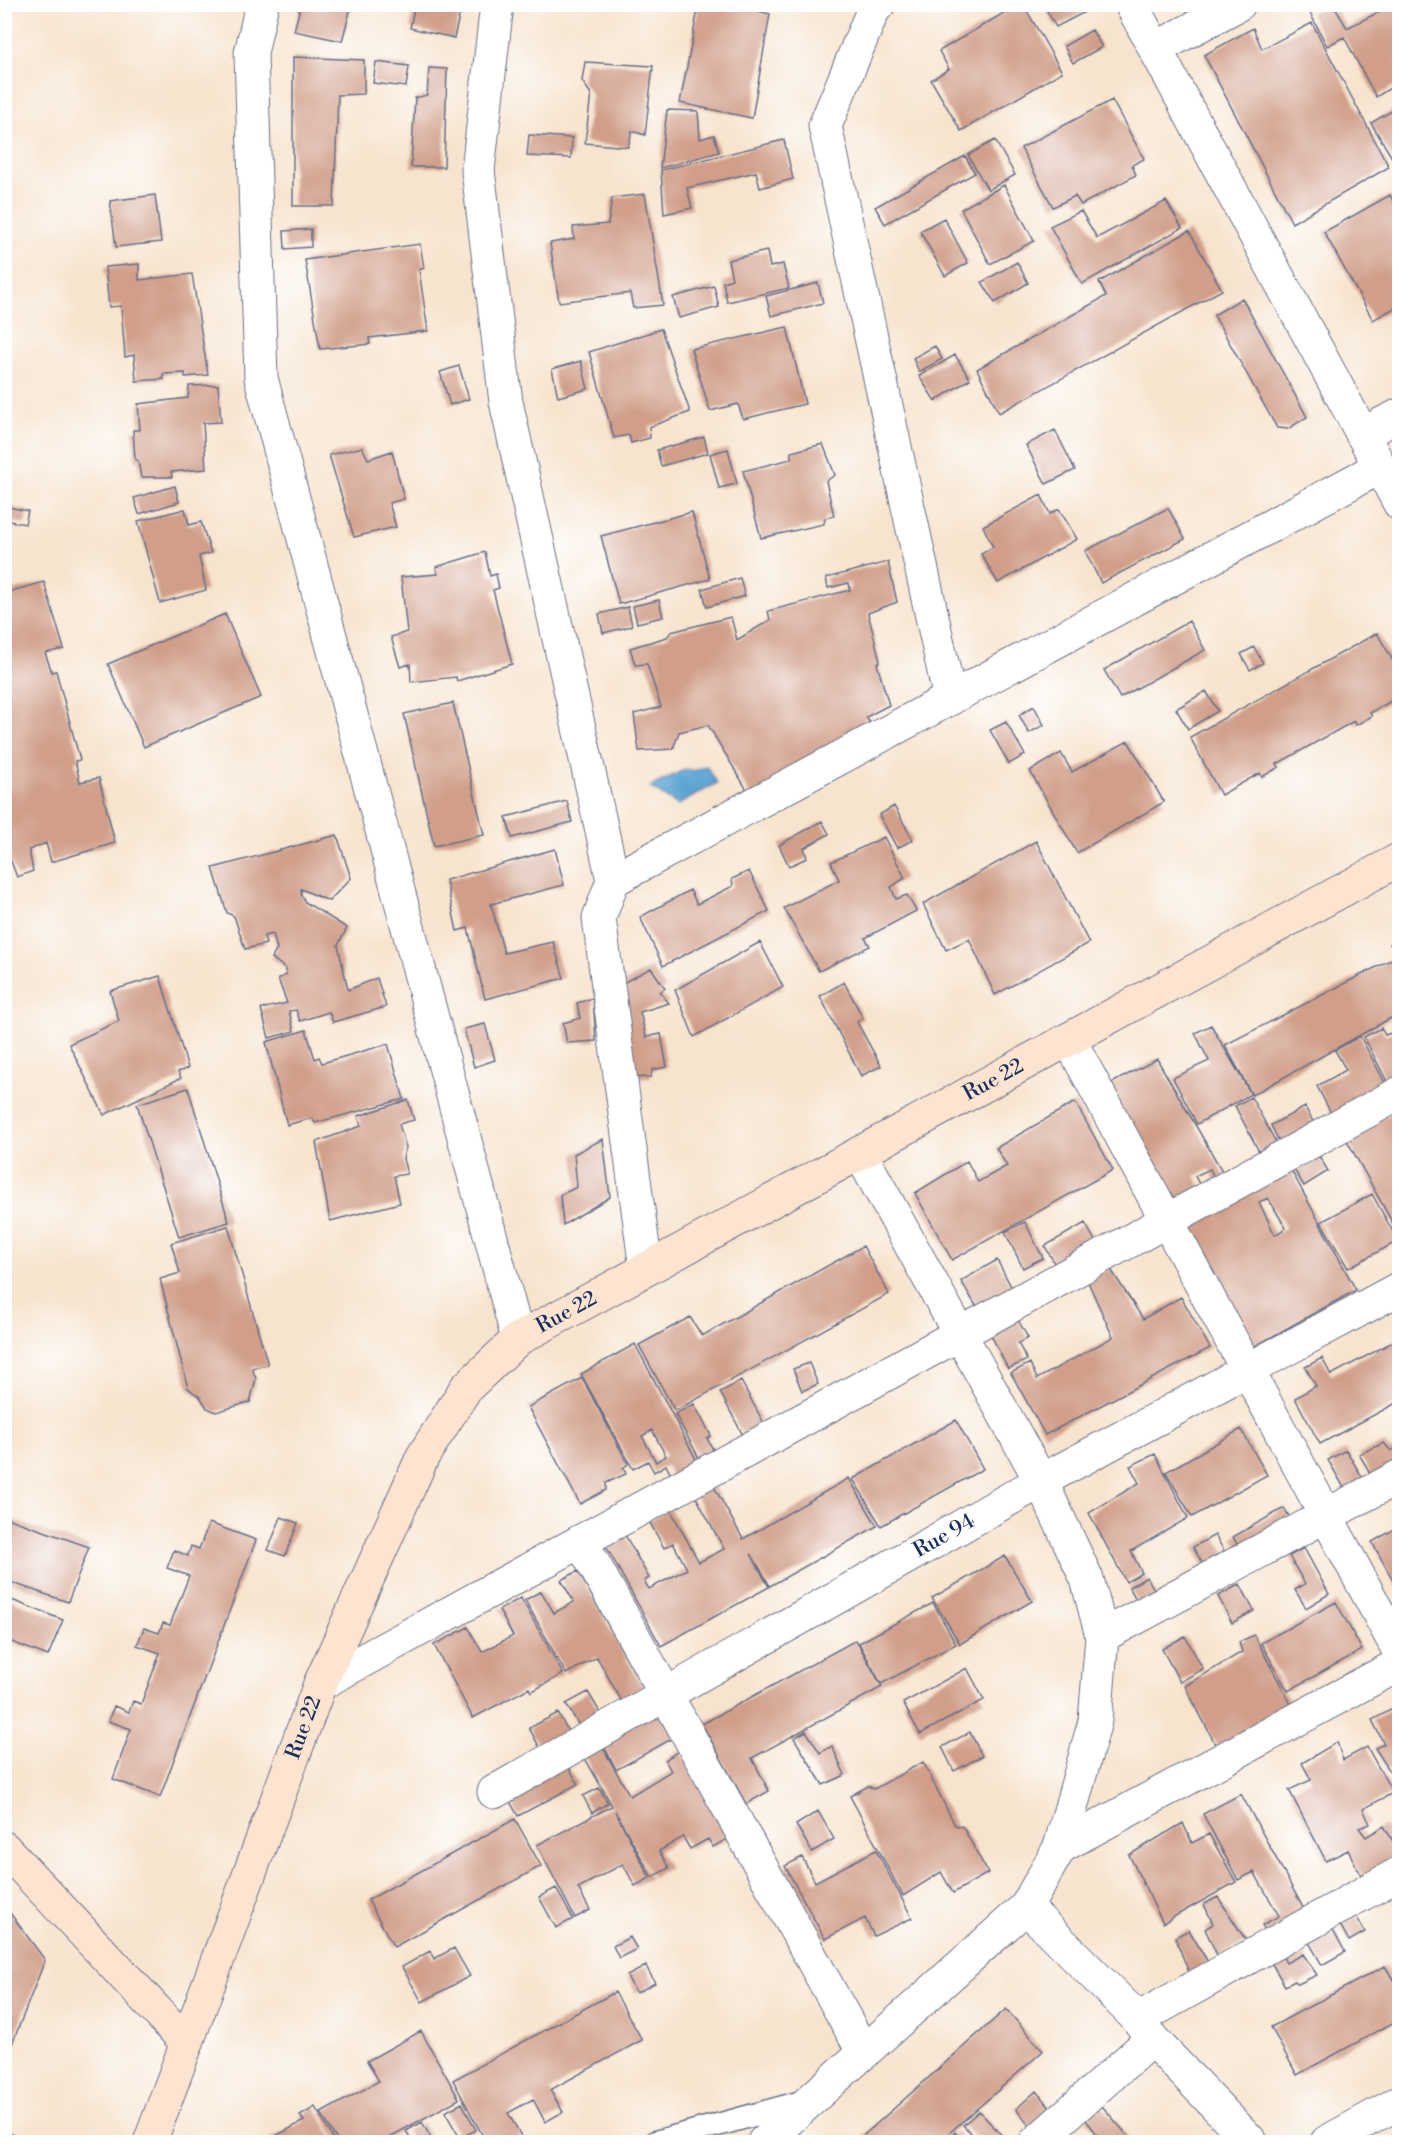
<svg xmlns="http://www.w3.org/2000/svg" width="1404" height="2147" font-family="'Libre Bodoni',serif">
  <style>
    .water { fill: #5aa3d1; stroke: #3a6998; stroke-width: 1.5 }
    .building { fill: #d09e89; fill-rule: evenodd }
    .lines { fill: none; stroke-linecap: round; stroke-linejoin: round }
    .lane-casing { stroke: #686e86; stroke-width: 25 }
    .street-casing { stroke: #686e86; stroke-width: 35 }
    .secondary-casing { stroke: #686e86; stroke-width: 35 }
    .lane { stroke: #fff; stroke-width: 22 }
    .street { stroke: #fff; stroke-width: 33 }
    .secondary { stroke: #fde4d1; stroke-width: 33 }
    .labels { text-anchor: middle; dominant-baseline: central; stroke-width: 4.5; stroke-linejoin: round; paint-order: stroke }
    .street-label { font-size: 21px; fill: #1b2f5e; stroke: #fff }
  </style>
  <rect width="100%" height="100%" fill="#fff"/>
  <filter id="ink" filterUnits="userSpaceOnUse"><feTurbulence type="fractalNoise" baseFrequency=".0167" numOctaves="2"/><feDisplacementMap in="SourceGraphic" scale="12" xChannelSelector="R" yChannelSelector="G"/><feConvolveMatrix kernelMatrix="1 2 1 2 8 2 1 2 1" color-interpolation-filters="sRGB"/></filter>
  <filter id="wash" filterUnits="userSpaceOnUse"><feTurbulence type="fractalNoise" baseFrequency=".008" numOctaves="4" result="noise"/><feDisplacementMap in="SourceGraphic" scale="24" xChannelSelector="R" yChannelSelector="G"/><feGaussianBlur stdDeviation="1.35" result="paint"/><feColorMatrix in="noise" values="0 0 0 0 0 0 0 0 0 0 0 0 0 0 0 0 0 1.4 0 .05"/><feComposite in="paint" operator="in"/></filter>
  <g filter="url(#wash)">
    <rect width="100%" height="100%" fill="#f7e4cf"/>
    <path class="water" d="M706 766 717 783 678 805 650 787 686 769 694 771Z"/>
    <g id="blocks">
      <path class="building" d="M301 4H352L342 41 294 31Z
        M415 4H462L454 38 410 28Z
        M699 4H729L770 14 752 118 680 103Z
        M1019 4H1023L1062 72 961 131 931 80 949 69 939 51Z
        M1055 4H1078L1083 13 1056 27 1047 11Z
        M1329 4H1333L1347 28 1395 4 1400 12V82L1376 97 1344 37 1327 46 1310 13Z
        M1312 23 1389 167 1292 223 1204 55 1253 28 1262 49Z
        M1092 30 1102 47 1073 63 1064 46Z
        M293 57 364 60V94L338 95 334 206H293Z
        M376 62 409 66 406 87 373 83Z
        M585 62 653 66 645 135 632 131 628 147 585 143 591 94 582 81Z
        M429 68 447 69 444 167H411L415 98 427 95Z
        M1112 100 1144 159 1132 165 1136 175 1081 205 1075 196 1053 207 1021 148Z
        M1400 106V158L1394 161 1371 123Z
        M667 110 698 111 700 139 714 135 719 152 660 168Z
        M529 135 572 138 571 158 527 156Z
        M784 140 793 179 760 188 756 172 687 188 692 208 664 214 661 170Z
        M995 140 1015 175 988 190 968 155Z
        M965 156 975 173 885 224 875 207Z
        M1004 185 1034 241 990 264 961 209Z
        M645 194 663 305 633 308 630 293 559 302 550 243 574 239 573 227 608 224 612 198Z
        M155 195 161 242 116 247 110 201Z
        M1390 195 1400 214V305L1373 320 1324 232Z
        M1166 201 1182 228 1082 284 1050 226 1081 211 1097 238Z
        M944 218 968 263 945 276 920 231Z
        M311 229V247L285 249 284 231Z
        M1189 231 1222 290 999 413 977 369 1106 296 1099 282Z
        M420 244 424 268 419 270 428 331 369 338 370 344 320 349 305 260Z
        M767 251 770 267 783 264 789 288 727 302 723 282 732 279 728 260Z
        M1017 262 1028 283 995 303 982 282Z
        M139 264V280L192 274 208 375 185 377V373L163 374 164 379 136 381 134 355 125 357 121 306 109 307 105 267Z
        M818 283 823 303 771 316 766 296Z
        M714 286 719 307 679 318 673 297Z
        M1242 298 1307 417 1288 429 1277 428 1214 315Z
        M787 327 805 404 743 419 738 404 710 411 691 349Z
        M661 329 690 412 649 427 650 438 631 443 629 435 614 438 589 352Z
        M935 346 942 359 919 372 913 358Z
        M955 355 970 379 935 401 919 376Z
        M581 361 588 389 558 397 552 369Z
        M459 366 469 399 450 405 440 372Z
        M218 385 221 422 203 423 206 469 171 472 172 477H141L138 461 135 459 133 430H140L138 404 188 398 189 386Z
        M1055 430 1075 470 1046 484 1026 445Z
        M704 437 708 453 661 466 657 450Z
        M823 444 835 475 826 481 834 516 825 518 824 524 761 538 743 471 791 459V452Z
        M362 447 368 459 392 451 404 499 389 503 396 527 354 537 329 455Z
        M728 449 737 484 719 488 710 454Z
        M175 486 179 502 139 514 134 498Z
        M1041 495 1050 514 1059 509 1077 539 998 583 981 554 993 547 983 526Z
        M4 506 28 511 25 524 4 520Z
        M1168 508 1185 539 1101 583 1085 551Z
        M185 509 189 525 201 522 211 553 199 556 206 590 160 603 138 521Z
        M692 512 710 579 619 604 601 536Z
        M485 552 490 576 496 574 499 588 493 590 512 664 457 681 456 677 411 682 410 664 400 667 391 637 407 632 401 577 438 574 436 567Z
        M888 562 897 602 868 613 880 661 877 664 889 705 866 717 874 729 753 800 708 725 679 732 673 749 639 751 634 714 661 707 647 664 635 665 630 648 667 637 671 632 731 617 737 640 770 620 768 611 850 590 849 583 828 588 826 578Z
        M740 578 745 596 707 607 702 589Z
        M44 582 64 649 45 653 52 672 56 671 80 760 75 761 80 782 99 778 115 843 51 862 46 843 29 850 33 871 17 877 9 856 4 857V593Z
        M659 600 663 617 637 623 633 606Z
        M628 607 632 626 603 633 599 614Z
        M225 614 261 697 144 747 108 664Z
        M1189 621 1205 650 1120 698 1104 670Z
        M1377 633 1400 673V696L1370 713 1372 716 1356 725 1354 721 1277 764 1279 767 1262 777 1260 773 1221 795 1190 737Z
        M1254 647 1263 663 1250 670 1241 654Z
        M1206 691 1218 711 1188 729 1176 709Z
        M453 703 484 835 434 846 404 714Z
        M1034 706 1044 725 1029 733 1019 715Z
        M1006 722 1025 755 1009 764 990 730Z
        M1128 741 1164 802 1077 853 1030 771 1061 753 1072 772Z
        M567 801 572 822 512 838 506 817Z
        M894 806 913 840 897 848 879 815Z
        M822 821 829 834 804 848 807 858 789 866 779 845Z
        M337 835 351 878 329 901 301 889V894L305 902 347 928 338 945 348 990 377 978 386 1007 333 1022 329 1012 300 1021 296 1010 289 1011 294 1031 269 1038 261 1009 287 1003 278 979 286 975V969L272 958 277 949 273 934 264 936 266 944 245 949 234 916 227 913 213 868Z
        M884 837 905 878 891 887 896 899 907 895 916 911 865 938 870 946 819 971 784 908 839 880 831 862Z
        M1036 841 1089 943 995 995 969 939 946 950 923 904Z
        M555 849 564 885 491 904 504 953 553 942 564 978 485 999 468 928 457 931 446 880Z
        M749 871 769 911 663 966 640 917 690 890 697 904 733 886 732 879Z
        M1400 939V1013L1252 1095 1225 1045 1398 956 1390 944Z
        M760 942 783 987 694 1037 675 990Z
        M651 968 665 988 660 992 669 1003 640 1012 646 1037 661 1034 667 1067 652 1070 651 1077 624 1078 617 986Z
        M160 976 188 1068 178 1072 181 1078 104 1115 69 1044 119 1021 110 991Z
        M844 982 863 1018 857 1022 881 1066 861 1076 820 996Z
        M593 998 596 1041 567 1043 563 1023 580 1018 577 1003Z
        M485 1024 495 1060 474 1067 464 1029Z
        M1211 1025 1251 1094 1197 1124 1173 1078 1209 1061 1195 1033Z
        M1381 1028 1385 1035 1400 1030V1081L1390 1087 1364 1037Z
        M306 1030 315 1059 319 1057 322 1063 388 1044 404 1099 315 1123 312 1118 287 1125 266 1042Z
        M1360 1036 1389 1090 1334 1119 1317 1086 1346 1070 1335 1050Z
        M1157 1059 1225 1176 1216 1182 1210 1169 1195 1176 1203 1192 1171 1211 1104 1087Z
        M188 1088 229 1222 179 1237 137 1104Z
        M1251 1097 1278 1146 1261 1155 1235 1106Z
        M408 1100 414 1120 399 1124 406 1147 403 1158 407 1174 394 1176 400 1203 330 1221 316 1142 361 1126 358 1116Z
        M1075 1102 1113 1170 952 1260 915 1193 967 1161 978 1182 1007 1166 996 1148Z
        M1305 1107 1316 1127 1281 1146 1271 1125Z
        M1400 1109V1236L1345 1137Z
        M603 1139 610 1197 563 1225 560 1195 577 1187 574 1154Z
        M1318 1154 1328 1171 1304 1186 1293 1168Z
        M1291 1170 1356 1290 1248 1350 1184 1230ZM1268 1198 1286 1228 1275 1235 1259 1202Z
        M1372 1194 1398 1241 1348 1268 1321 1222Z
        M1025 1222 1043 1258 1023 1268 1005 1232Z
        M1085 1223 1098 1246 1057 1268 1045 1246Z
        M228 1226 268 1365 252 1368 256 1379 250 1402 216 1412 207 1408 201 1398 188 1388 160 1279 180 1273 171 1243Z
        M863 1246 889 1294 675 1411 639 1345 690 1317 702 1336Z
        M997 1260 1014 1292 979 1311 961 1281Z
        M1110 1268 1143 1319 1181 1297 1210 1348 1045 1435 1011 1373 1030 1363 1037 1379 1113 1337 1088 1282Z
        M1016 1316 1028 1338 1018 1343 1027 1360 1008 1369 989 1331Z
        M1400 1338V1401L1320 1444 1295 1398 1316 1386 1305 1367 1322 1358 1331 1375Z
        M635 1344 701 1469 675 1483 666 1465 654 1472 648 1461 633 1469 581 1374ZM652 1430 666 1456 656 1462 642 1436Z
        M809 1363 818 1384 802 1391 793 1369Z
        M582 1378 628 1464 623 1468 626 1474 606 1483V1490L580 1504 528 1407Z
        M741 1381 767 1429 746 1441 720 1392Z
        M694 1404 711 1436 707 1438 718 1459 704 1467 675 1414Z
        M956 1420 983 1469 881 1526 853 1479Z
        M1241 1429 1267 1475 1192 1517 1166 1472Z
        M1384 1443 1391 1451 1397 1447 1400 1471 1377 1485 1359 1454Z
        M1346 1450 1368 1487 1350 1498 1328 1460Z
        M1155 1454 1188 1518 1131 1551 1142 1573 1126 1582 1089 1513 1139 1483 1130 1466Z
        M849 1478 877 1526 770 1586 751 1554 769 1587 661 1646 606 1546 625 1535 649 1578 644 1581 649 1589 687 1569 673 1543 664 1548 649 1521 670 1509 699 1562 724 1549 695 1495 713 1485 743 1539Z
        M1284 1508 1296 1528 1244 1556 1233 1537Z
        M4 1517 89 1547 68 1602 4 1580Z
        M281 1517 298 1523 285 1556 268 1550Z
        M209 1523 256 1540 160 1797 113 1779 131 1729 108 1721 114 1706 129 1712 133 1701 141 1704 160 1653 137 1645 144 1628 159 1633 163 1623 170 1625 189 1576 167 1568 174 1550 188 1556 191 1546 199 1549Z
        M1400 1526V1593L1372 1542Z
        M1215 1535 1231 1563 1209 1575 1193 1547Z
        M1304 1548 1329 1594 1306 1608 1295 1590 1305 1584 1289 1556Z
        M1005 1556 1032 1601 960 1644 932 1598Z
        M578 1571 648 1697 626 1709 597 1657 566 1674 525 1600 541 1591 554 1613 574 1602 561 1580Z
        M1147 1577 1160 1600 1143 1611 1129 1587Z
        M1240 1584 1254 1611 1232 1623 1218 1596Z
        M4 1597 63 1620 48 1656 4 1639Z
        M521 1598 563 1674 531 1692 529 1688 473 1718 434 1645 468 1627 482 1652 513 1636 499 1610Z
        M1336 1602 1362 1650 1288 1691 1261 1643Z
        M933 1603 956 1644 881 1684 859 1643Z
        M1254 1635 1293 1708 1219 1751 1185 1686 1242 1652 1239 1642Z
        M1185 1636 1203 1669 1180 1682 1162 1649Z
        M856 1640 882 1687 752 1758 769 1791 746 1804 702 1724Z
        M967 1668 984 1700 920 1734 903 1703Z
        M588 1692 604 1719 583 1732 566 1704Z
        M1400 1705V1787L1375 1748 1384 1744 1372 1720Z
        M661 1709 677 1736 616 1770 602 1742Z
        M558 1713 569 1733 540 1748 529 1728Z
        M806 1731 820 1753 832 1746 845 1775 823 1785 794 1738Z
        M970 1732 982 1756 954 1771 942 1747Z
        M1337 1742 1343 1760 1367 1747 1393 1793 1363 1809 1370 1824 1359 1828 1366 1837 1384 1826 1400 1853V1869L1365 1883 1348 1850 1326 1861 1289 1790 1311 1780 1302 1763Z
        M600 1743 630 1796 671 1771 665 1760 680 1750 729 1838 713 1847 708 1839 690 1849 683 1837 659 1851 669 1868 652 1877 615 1811 650 1878 635 1886 623 1864 578 1888 590 1910 575 1918 537 1845 612 1806 582 1753Z
        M566 1762 578 1784 518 1816 506 1794Z
        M923 1762 955 1825 963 1827 988 1873 953 1893 941 1872 903 1896 850 1796 868 1786 874 1789Z
        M599 1788 608 1803 592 1813 583 1796Z
        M1241 1794 1307 1915 1269 1936 1262 1925 1279 1916 1254 1872 1238 1880 1203 1814Z
        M818 1811 834 1839 812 1852 796 1825Z
        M515 1819 541 1866 394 1947 368 1900Z
        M1183 1823 1192 1843 1209 1834 1236 1882 1163 1923 1129 1855Z
        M876 1850 912 1918 874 1936 865 1918 825 1939 785 1866 802 1857 815 1882Z
        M556 1888 573 1919 556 1928 539 1897Z
        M1218 1897 1247 1942 1218 1957 1205 1929 1213 1924 1204 1904Z
        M4 1905 45 1960 5 2062H4Z
        M1353 1910 1365 1932 1349 1941 1337 1919Z
        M1330 1924 1345 1952 1322 1965 1306 1937Z
        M1189 1930 1209 1964 1190 1975 1175 1937Z
        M630 1937 637 1949 619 1958 613 1946Z
        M454 1948 470 1976 422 2002 402 1967 430 1951 434 1959Z
        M1281 1953 1286 1963 1303 1954 1317 1975 1298 1984 1295 1981 1285 1986 1269 1959Z
        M646 1966 655 1983 636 1993 627 1976Z
        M1385 1966 1400 1991V2019L1297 2075 1271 2027Z
        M615 1992 642 2040 550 2090 563 2112 545 2122 533 2099 508 2113 521 2136 510 2142H486L453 2080Z
        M1006 2009 1043 2051 939 2142H856Z
        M421 2031 459 2099 381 2142H338L321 2113 379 2081 367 2061Z
        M1036 2091 1056 2115 1035 2133 1016 2109Z
        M462 2103 476 2130 460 2138 445 2112Z
        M1102 2106 1129 2137 1123 2142H1103L1086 2120Z
        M315 2107 335 2142H272L270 2139 304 2121 300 2116Z
        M979 2111 1008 2142H980L963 2125Z
        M422 2122 433 2142H413L406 2131Z
        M955 2132 964 2142 946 2141Z
        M11 2134 31 2142H7Z"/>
    </g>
  </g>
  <g filter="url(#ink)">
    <use href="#blocks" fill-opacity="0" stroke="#686e86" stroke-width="1.5"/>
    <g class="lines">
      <defs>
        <path id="lane" d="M655 2142 805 2101"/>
        <g id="street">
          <path d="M262 4 251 53 261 378 518 1339"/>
          <path d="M497 4 478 170 506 402 613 880 599 918 646 1269"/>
          <path d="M879 4 874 8 825 126 950 699"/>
          <path d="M1131 4 1400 504"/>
          <path d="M1155 49 1239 4"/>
          <path d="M1362 434 1400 415"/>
          <path d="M613 880 1380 467"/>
          <path d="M1069 1039 1400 1653"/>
          <path d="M581 1541 864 2053"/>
          <path d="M1102 1636 1400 1476"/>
          <path d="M320 1684 1400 1093"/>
          <path id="s1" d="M494 1792 1041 1481 1400 1288"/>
          <path d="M1060 1847 1400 1664"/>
          <path d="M1026 1907 1138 2019 1152 2039 1251 2142"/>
          <path d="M1138 2019 1400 1873"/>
          <path d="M764 2142 1026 1907 1060 1847 1095 1721 1102 1636 1087 1579 1041 1481 860 1153"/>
          <path d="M1036 2142 1152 2039"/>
          <path d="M1327 2142 1400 2102"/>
        </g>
        <g id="secondary">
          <path d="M4 1848 187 2043"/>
          <path id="s2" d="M150 2142 320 1684 423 1456 466 1388 518 1339 1400 859"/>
        </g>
      </defs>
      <use href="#lane" class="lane-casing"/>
      <use href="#street" class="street-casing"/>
      <use href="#secondary" class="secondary-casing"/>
      <use href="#lane" class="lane"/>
      <use href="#street" class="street"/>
      <use href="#secondary" class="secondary"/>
    </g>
  </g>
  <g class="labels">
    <g class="street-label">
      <text stroke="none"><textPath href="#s2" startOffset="1432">Rue 22</textPath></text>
      <text stroke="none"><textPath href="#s2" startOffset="946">Rue 22</textPath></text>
      <text stroke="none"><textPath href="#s1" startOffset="518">Rue 94</textPath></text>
      <text stroke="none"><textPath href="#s2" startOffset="442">Rue 22</textPath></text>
    </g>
  </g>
  <rect width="1404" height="2147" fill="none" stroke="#fff" stroke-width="24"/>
</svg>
